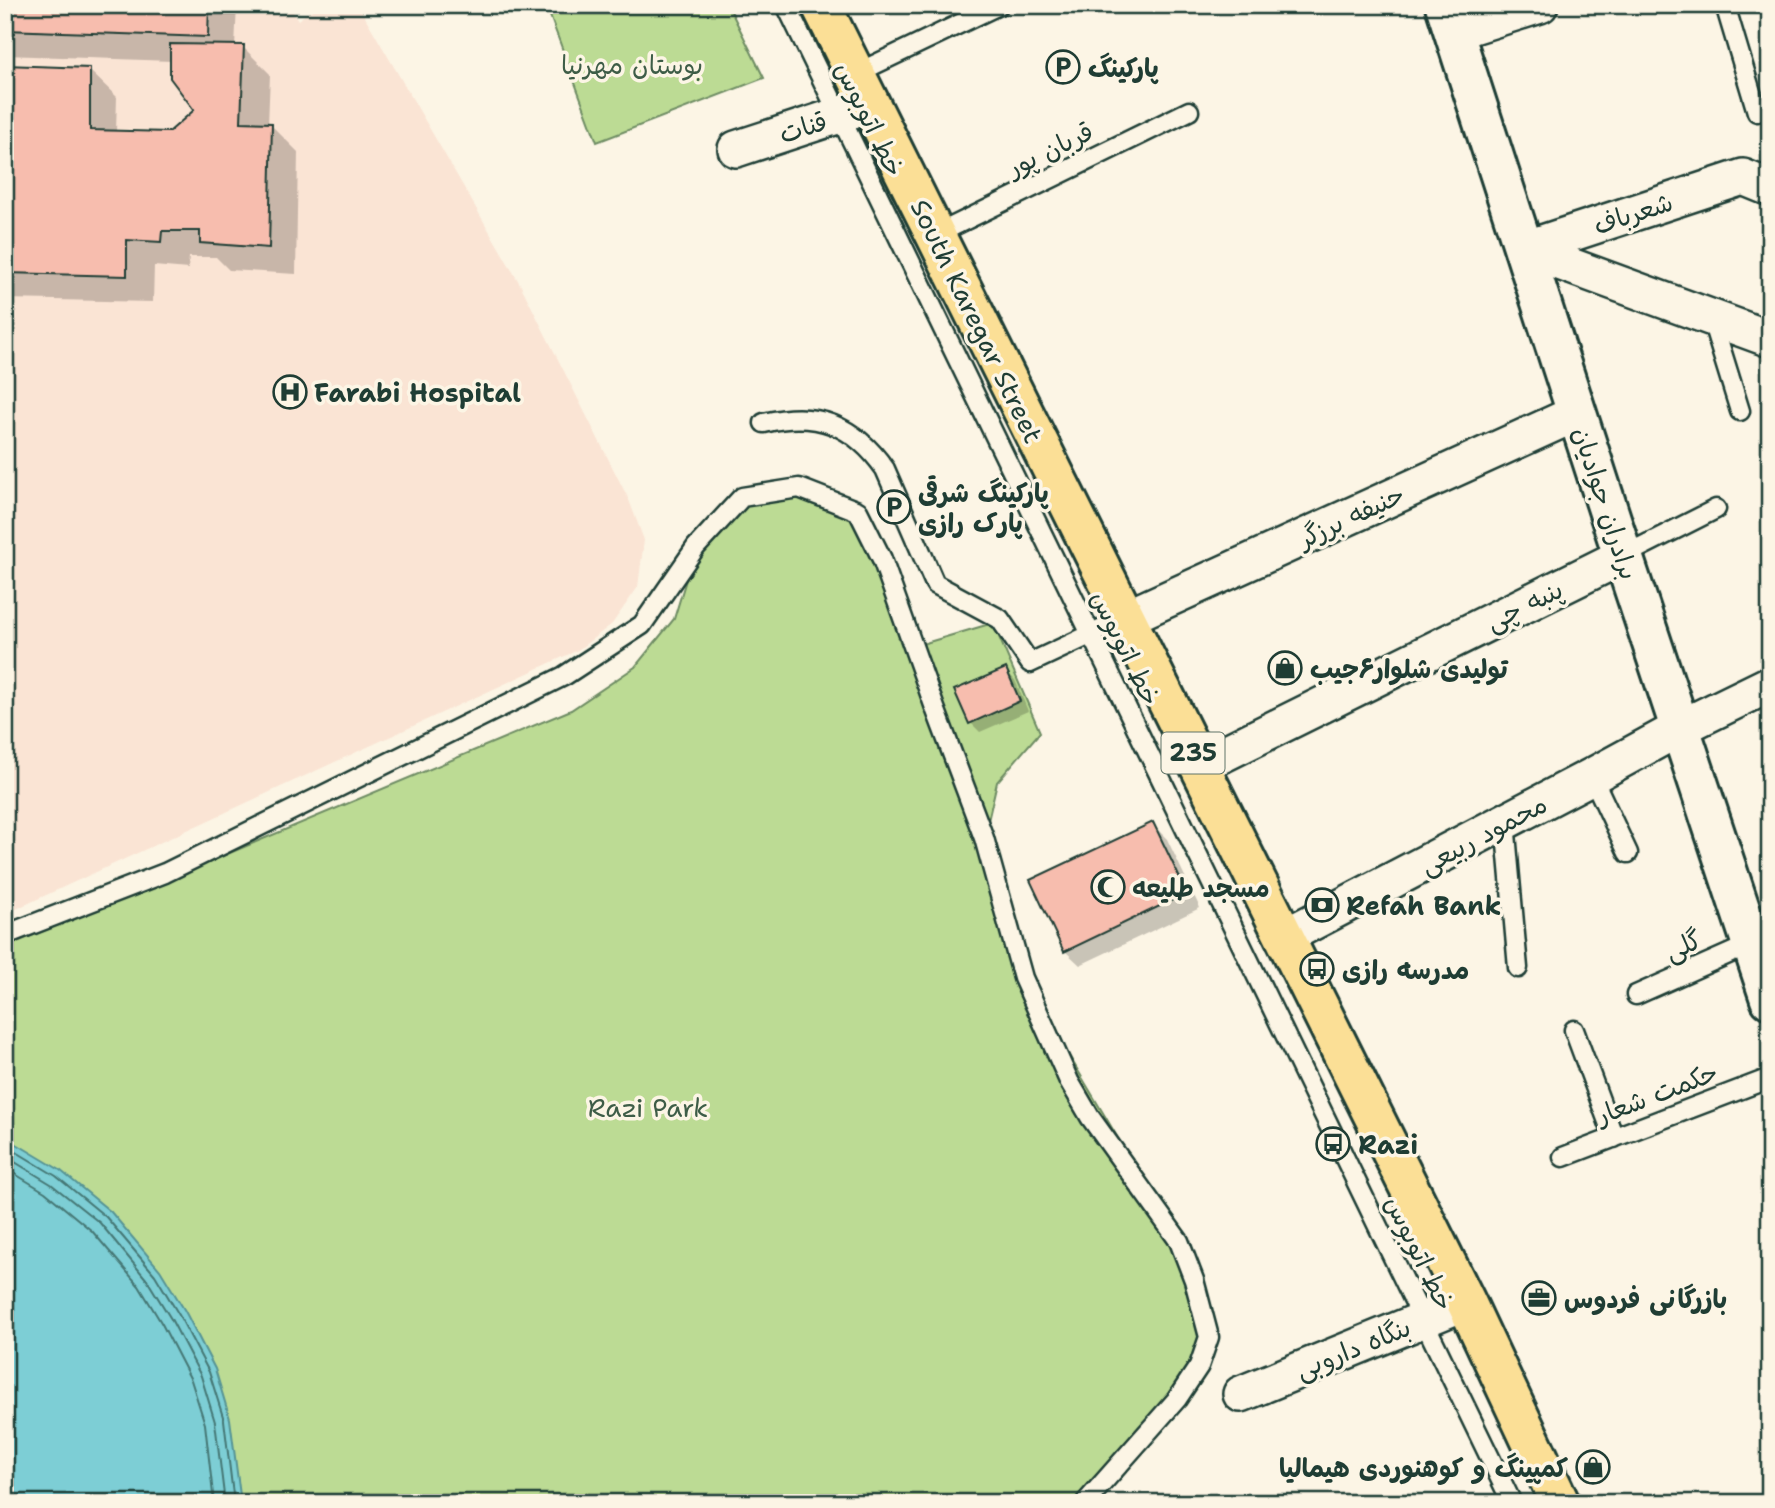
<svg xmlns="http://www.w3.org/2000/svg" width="1775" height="1508" font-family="'Shantell Sans','Playpen Sans Arabic',sans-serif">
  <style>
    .built { fill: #fae4d4 }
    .green { fill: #bcdb94; stroke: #6e8c64; stroke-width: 2 }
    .water { fill: #7dced5; stroke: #579495; stroke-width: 2 }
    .shadow { fill: #0003 }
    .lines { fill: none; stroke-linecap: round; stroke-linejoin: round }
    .shore { stroke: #457774; stroke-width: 2 }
    .building { fill: #f7bdae; stroke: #1f3d34; stroke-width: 2 }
    .lane-casing { stroke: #1f3d34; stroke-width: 23 }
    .street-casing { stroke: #1f3d34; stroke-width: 40 }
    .secondary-casing { stroke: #1f3d34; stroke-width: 44 }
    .primary-casing { stroke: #1f3d34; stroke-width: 44 }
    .lane { stroke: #fcf5e5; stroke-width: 18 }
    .street { stroke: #fcf5e5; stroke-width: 35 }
    .secondary { stroke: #fcf5e5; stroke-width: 38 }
    .primary { stroke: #fbdf96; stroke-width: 38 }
    .labels { text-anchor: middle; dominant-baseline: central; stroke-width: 7; stroke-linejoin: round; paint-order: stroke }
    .shield { fill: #fcf5e5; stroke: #617469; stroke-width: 2 }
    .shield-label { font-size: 24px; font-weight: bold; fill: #1f3d34 }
    .park-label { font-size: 26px; fill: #3e5d47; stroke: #fcf5e5 }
    .poi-label { font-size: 26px; font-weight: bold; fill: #1f3d34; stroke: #fcf5e5; text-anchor: start }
    .street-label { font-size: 26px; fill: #1f3d34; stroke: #fcf5e5 }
  </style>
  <rect width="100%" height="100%" fill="#fcf5e5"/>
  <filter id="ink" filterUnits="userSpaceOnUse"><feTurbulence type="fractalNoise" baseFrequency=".0143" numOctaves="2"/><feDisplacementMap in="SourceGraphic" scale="14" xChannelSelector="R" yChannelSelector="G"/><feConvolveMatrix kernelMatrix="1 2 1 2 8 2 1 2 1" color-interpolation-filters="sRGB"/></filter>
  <g filter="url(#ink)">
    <path class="built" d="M5 5H289L298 20 319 5H358L520 284 629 500 644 540 638 587 612 624 578 650 5 914Z"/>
    <path class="green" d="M546 5H728L764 78 597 142Z
      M799 488 858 511 922 644 993 623 1040 732 997 782 984 838 1023 978 1179 1241 1209 1337 1108 1477 1085 1503H5V947L571 710 635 667 674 619 696 547 742 497Z"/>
    <path class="water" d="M5 1137 60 1170 111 1212 160 1270 185 1311 215 1369 230 1419 241 1503H5Z"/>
    <path class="shadow" d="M5 5H237L235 47H243L270 74 268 125H271L298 152 296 274 229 270 216 257H189L188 269 154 266 153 302 5 299V67L89 70 117 97 116 132 170 133 197 110 172 61 5 55Z
      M1005 670 1015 680 1028 711 980 732 971 723Z
      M1153 825 1167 839 1200 908 1080 965 1065 951Z"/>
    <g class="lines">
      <path class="shore" d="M5 1145 56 1176 106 1217 155 1275 179 1315 209 1372 224 1420 234 1503
        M5 1156 51 1184 100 1223 147 1280 171 1319 201 1376 215 1422 225 1503
        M5 1168 45 1192 92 1231 139 1286 162 1324 191 1380 205 1424 214 1503"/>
    </g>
    <path class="building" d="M5 5H209L208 37 5 30Z
      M170 44 244 45 241 122 272 123 269 248 200 243V231H162L161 242 127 240V276L5 273V65L90 68V130L169 132 194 110 170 78Z
      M1006 668 1020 701 969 724 954 690Z
      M1153 822 1187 893 1064 952 1030 880Z"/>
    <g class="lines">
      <defs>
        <path id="lane" d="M786 5 1512 1503
          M1725 5 1757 112
          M855 74 999 5
          M935 235 1189 111
          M1711 317 1740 411
          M764 423C817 410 854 425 885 469L935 584 1000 619 1030 663 1126 618
          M1623 556 1716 509
          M1592 776 1628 853
          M1505 822 1518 968
          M5 935 165 873 564 676 642 625 696 547 742 497 799 488 858 511 882 559 935 708 984 838 1023 978 1069 1081 1090 1117 1179 1241 1194 1280 1209 1337 1199 1366 1177 1399 1085 1503
          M1636 995 1751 944
          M1574 1030 1614 1138
          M1563 1157 1770 1078"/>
        <path id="street" d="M1454 32 1540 5
          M736 149 870 105
          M1524 249 1770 339
          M1524 249 1743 177 1770 188
          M1126 618 1577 413
          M1199 766 1623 556
          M1284 937 1592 776 1680 728 1770 684
          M1241 1394 1466 1302"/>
        <path id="secondary" d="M1445 5 1623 556 1770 999"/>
        <path id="primary" d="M821 5 1466 1302 1560 1503"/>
      </defs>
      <use href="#lane" class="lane-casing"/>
      <use href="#street" class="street-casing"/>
      <use href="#secondary" class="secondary-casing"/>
      <use href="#primary" class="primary-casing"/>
      <use href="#lane" class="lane"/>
      <use href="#street" class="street"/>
      <use href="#secondary" class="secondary"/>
      <use href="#primary" class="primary"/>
    </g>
  </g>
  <defs>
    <symbol id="parking-ring" viewBox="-11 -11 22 22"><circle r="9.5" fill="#fcf5e5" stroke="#1f3d34" stroke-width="1.5"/><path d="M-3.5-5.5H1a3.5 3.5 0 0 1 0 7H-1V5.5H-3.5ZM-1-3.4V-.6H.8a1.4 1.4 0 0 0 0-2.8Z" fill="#1f3d34"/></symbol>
    <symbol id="hospital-ring" viewBox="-11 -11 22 22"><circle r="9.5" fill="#fcf5e5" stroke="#1f3d34" stroke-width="1.5"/><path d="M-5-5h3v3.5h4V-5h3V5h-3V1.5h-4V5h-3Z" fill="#1f3d34"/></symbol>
    <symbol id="shop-ring" viewBox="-11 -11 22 22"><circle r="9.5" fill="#fcf5e5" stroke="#1f3d34" stroke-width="1.5"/><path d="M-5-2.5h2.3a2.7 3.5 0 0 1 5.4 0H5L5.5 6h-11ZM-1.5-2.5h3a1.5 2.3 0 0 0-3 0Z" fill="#1f3d34"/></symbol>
    <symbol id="mosque-ring" viewBox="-11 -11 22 22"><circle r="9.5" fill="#fcf5e5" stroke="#1f3d34" stroke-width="1.5"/><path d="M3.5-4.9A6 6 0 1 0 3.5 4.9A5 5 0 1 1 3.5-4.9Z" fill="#1f3d34"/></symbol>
    <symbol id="bank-ring" viewBox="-11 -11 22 22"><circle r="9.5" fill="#fcf5e5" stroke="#1f3d34" stroke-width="1.5"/><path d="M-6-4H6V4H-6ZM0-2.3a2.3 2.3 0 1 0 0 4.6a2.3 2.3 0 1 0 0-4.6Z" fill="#1f3d34"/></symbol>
    <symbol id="bus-ring" viewBox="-11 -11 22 22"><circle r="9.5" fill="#fcf5e5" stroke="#1f3d34" stroke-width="1.5"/><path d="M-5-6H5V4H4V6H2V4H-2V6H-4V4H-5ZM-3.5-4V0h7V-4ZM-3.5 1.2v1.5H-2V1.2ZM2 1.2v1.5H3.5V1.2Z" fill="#1f3d34"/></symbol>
    <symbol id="office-ring" viewBox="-11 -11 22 22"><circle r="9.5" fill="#fcf5e5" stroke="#1f3d34" stroke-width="1.5"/><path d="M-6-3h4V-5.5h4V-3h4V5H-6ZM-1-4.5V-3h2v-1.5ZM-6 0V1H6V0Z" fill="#1f3d34"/></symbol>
  </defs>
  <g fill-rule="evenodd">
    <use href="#parking-ring" x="1044" y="48" width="38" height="38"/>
    <use href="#hospital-ring" x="271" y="373" width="38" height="38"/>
    <use href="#parking-ring" x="875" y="488" width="38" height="38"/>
    <use href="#shop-ring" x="1266" y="649" width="38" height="38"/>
    <use href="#mosque-ring" x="1089" y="868" width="38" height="38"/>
    <use href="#bank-ring" x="1303" y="886" width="38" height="38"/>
    <use href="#bus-ring" x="1298" y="950" width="38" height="38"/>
    <use href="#bus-ring" x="1314" y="1125" width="38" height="38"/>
    <use href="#office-ring" x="1520" y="1279" width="38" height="38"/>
    <use href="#shop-ring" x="1574" y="1448" width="38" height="38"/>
  </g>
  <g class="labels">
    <rect class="shield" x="1161.5" y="732.5" width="63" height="41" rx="5"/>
    <g class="shield-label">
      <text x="1193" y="753">235</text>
    </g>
    <g class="park-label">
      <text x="632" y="64">بوستان مهرنیا</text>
      <text x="648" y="1107">Razi Park</text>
    </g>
    <g class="poi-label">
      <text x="1088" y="67">پارکینگ</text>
      <text x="314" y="392">Farabi Hospital</text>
      <text x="918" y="492">پارکینگ شرقی<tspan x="918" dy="30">پارک رازی</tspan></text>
      <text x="1310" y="668">تولیدی شلوار۶جیب</text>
      <text x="1132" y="887">مسجد طلیعه</text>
      <text x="1346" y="905">Refah Bank</text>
      <text x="1342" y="969">مدرسه رازی</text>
      <text x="1358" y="1144">Razi</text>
      <text x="1564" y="1298">بازرگانی فردوس</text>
      <text x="1568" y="1467" text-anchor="end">کمپینگ و کوهنوردی هیمالیا</text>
    </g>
    <g class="street-label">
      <text transform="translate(870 119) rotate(64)">خط اتوبوس</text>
      <text transform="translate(803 127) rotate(-18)">قنات</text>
      <text transform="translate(1050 149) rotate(-26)">قربان پور</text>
      <text transform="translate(1633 213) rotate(-18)">شعرباف</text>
      <text transform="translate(977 321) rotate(64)">South Karegar Street</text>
      <text transform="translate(1606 503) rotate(72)">برادران جوادیان</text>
      <text transform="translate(1351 516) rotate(-25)">حنیفه برزگر</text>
      <text transform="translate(1524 605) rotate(-26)">پنبه چی</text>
      <text transform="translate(1126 648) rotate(64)">خط اتوبوس</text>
      <text transform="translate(1483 834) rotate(-28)">محمود ربیعی</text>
      <text transform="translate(1683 945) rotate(-24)">گلی</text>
      <text transform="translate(1657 1093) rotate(-21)">حکمت شعار</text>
      <text transform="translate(1420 1253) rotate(64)">خط اتوبوس</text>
      <text transform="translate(1353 1348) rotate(-22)">بنگاه داروبی</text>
    </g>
  </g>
  <rect width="1775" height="1508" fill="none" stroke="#fcf5e5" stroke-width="28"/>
  <rect x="14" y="14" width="1747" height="1480" fill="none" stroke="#1f3d34" stroke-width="2.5" filter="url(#ink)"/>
</svg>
